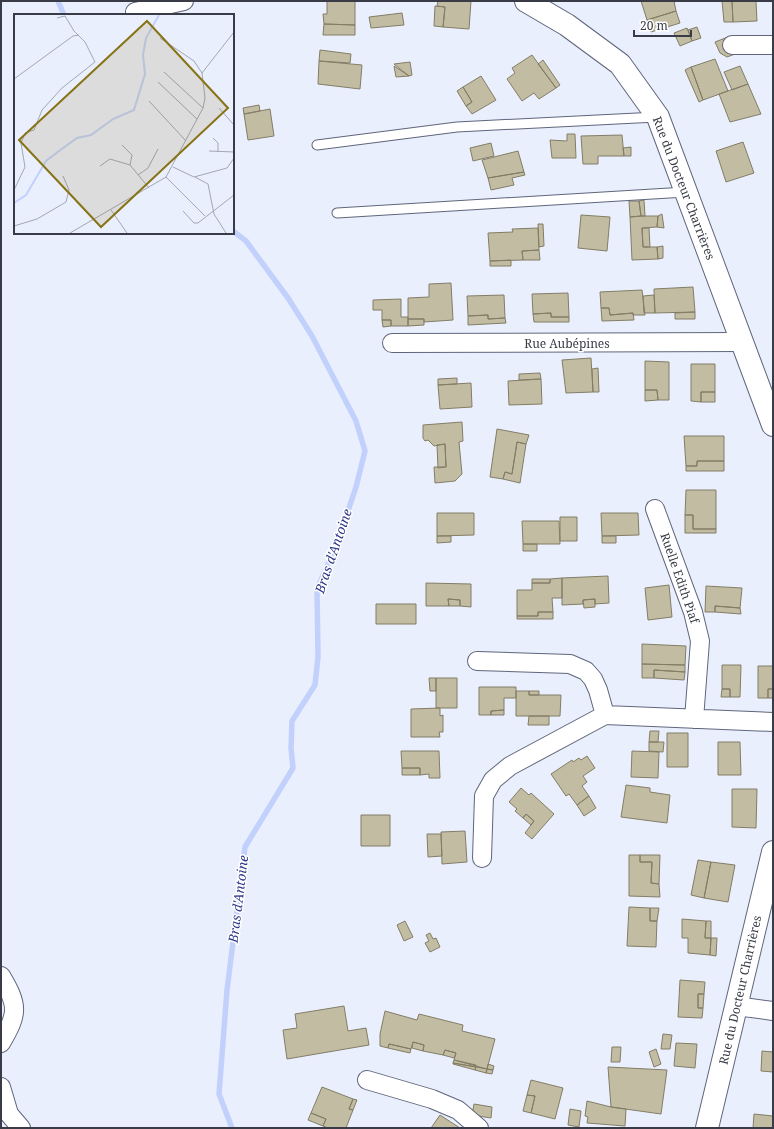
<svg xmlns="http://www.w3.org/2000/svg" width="774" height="1129" font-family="'Noto Serif',serif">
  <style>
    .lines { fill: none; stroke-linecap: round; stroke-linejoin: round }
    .stream { stroke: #c2d0fc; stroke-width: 5.5 }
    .building { fill: #c2bca3; stroke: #837d66 }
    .service-casing { stroke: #5f667b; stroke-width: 11 }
    .minor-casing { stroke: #5f667b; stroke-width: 20 }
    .tertiary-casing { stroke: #5f667b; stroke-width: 24 }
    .service { stroke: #fff; stroke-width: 9 }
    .minor { stroke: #fff; stroke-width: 18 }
    .tertiary { stroke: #fff; stroke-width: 22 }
    .labels { text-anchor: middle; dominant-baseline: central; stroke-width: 3; stroke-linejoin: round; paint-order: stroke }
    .street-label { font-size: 12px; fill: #393c46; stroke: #fff }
    .water-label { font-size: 13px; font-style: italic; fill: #2b3889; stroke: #fff }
    .inset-river { fill: none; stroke: #c2d0fc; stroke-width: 2 }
    .inset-road { fill: none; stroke: #a3a7b4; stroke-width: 1 }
    .view { fill: #887315; fill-opacity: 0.15; stroke: #887315; stroke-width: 2 }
    .inset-edge { fill: none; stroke: #393c46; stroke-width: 2 }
  </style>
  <rect width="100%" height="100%" fill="#eaeffe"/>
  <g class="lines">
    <path class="stream" d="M58 1 64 15
      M232 1128 219 1094 227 990 245 847 293 768 291 748 292 721 315 685 318 657 317 589 337 544 356 487 365 451 356 421 312 336 288 298 246 241 233 231"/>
  </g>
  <path class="building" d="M327 1H355V25L324 24 323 14H327Z
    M438 1H471L469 29 443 27 445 7 437 6Z
    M641 1H674L676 11 647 20Z
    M722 1H732L733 22H724Z
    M732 1H756L757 21 733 22Z
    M435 6 445 7 443 27 434 26Z
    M676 11 680 23 651 32 647 20Z
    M402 13 404 25 371 28 369 17Z
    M324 24 355 25V35H323Z
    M697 27 701 38 692 41 688 30Z
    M687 28 692 41 680 46 674 33Z
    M728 37 735 54 727 57 720 53 715 42Z
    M320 50 351 54 350 63 319 61Z
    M532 55 556 88 539 99 534 93 522 101 507 79 515 73 512 68Z
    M715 59 728 91 703 100 691 67Z
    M543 60 560 85 556 88 538 64Z
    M319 61 362 65 360 89 318 84Z
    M410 62 412 75 409 76 394 64Z
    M394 66 409 76 396 77Z
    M740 66 748 84 732 90 724 72Z
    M691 67 703 100 699 102 685 70Z
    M481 76 496 100 472 114 466 106 472 102 463 87Z
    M748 84 761 114 730 122 719 94Z
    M463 87 472 102 466 106 457 91Z
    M259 105 260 111 244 114 243 108Z
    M270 109 274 136 248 140 244 114Z
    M567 134H575L576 158H552L550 140 567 141Z
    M622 135 624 156H598V164H583L581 136Z
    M743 142 754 173 726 182 716 151Z
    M491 143 494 156 473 161 470 148Z
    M631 147V156H624L623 148Z
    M518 151 524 172 488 178 482 160Z
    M524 172 525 175 512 178 514 185 491 190 488 178Z
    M644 200 645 216H641L639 201Z
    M629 201H639L641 216 630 217Z
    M662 214 664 228 657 227 658 216Z
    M581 215 610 217 607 251 578 248Z
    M641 216H658L657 227 642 228 643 247H657L658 259 632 260 630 217Z
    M538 224H543L544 246 539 247Z
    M538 228 539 250 522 251 523 260 490 261 488 233 513 232 512 229Z
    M642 228H649L650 247H643Z
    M663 246V258L658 259 657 247Z
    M539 250 540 260H523L522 251Z
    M511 260V266H490V261Z
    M451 283 453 320 424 322V319H408V298L429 297V284Z
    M693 287 695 312 655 313 654 289Z
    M642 290 645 315H633V313L610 315 609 308H601L600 292Z
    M568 293 569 317H551V313L533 314 532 294Z
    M504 295 505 318 488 319V315L468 316 467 296Z
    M654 295 655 313H644L643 296Z
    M401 299V317H408V326H391V320H382V310H373V300Z
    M601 308H609L610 315 633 313 634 320 602 321Z
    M695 312V319H675V313Z
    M551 313V317H569V322H534L533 314Z
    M488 315V319L505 318 506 323 468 325V316Z
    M408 319H424V325L408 326Z
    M382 320H391V326L383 327Z
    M591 358 593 392 566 393 562 360Z
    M645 361 669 362V400H658L657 390H645Z
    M691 364H715V392H701V402L691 401Z
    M598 368 599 392H593L592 369Z
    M540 373 541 379 519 380V374Z
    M457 378V384L438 385V379Z
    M541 379 542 404 509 405 508 381Z
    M471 383 472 407 440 409 438 385Z
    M645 390H657L658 400 645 401Z
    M701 392H715V402H701Z
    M462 422 463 441 459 442 462 474 455 481 435 483 434 467H446L445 444 434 446 428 440 425 441 423 438V425Z
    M497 429 529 435 526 444 517 442 512 474 505 472 503 479 490 477Z
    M684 436H724V461H697V466H686Z
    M517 442 526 444 520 483 503 479 505 472 512 474Z
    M445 444 446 467 438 468 437 445Z
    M697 461H724V471H686V466H697Z
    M686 490H716V529H693V515H685Z
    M437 513H474V535L437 536Z
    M601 513H638L639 535 602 536Z
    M685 515H693V529H716V533H685Z
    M560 517H577V541H560Z
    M522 521H559L560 544H523Z
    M437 536H451V542L437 543Z
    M602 536H616V543H602Z
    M523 544H537V551H523Z
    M608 576 609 603 595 604V599L583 600V604L562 605V578Z
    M562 578V598H552L553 612H538V616H517V590H532V583H550V579Z
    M532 579H550V583H532Z
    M426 583 471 584V607L460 606V600L448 599 449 606H426Z
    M669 585 672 617 648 620 645 588Z
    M706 586 742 588 740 608 715 606V612H705Z
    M448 599 460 600V606H449Z
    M595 599V607L584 608 583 600Z
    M376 604H416V624H376Z
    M715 606 740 608 741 614 715 612Z
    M538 612H553V619H517V616H538Z
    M642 644 686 646 685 665 642 664Z
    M642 664 685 665V672L654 670V678H642Z
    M722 665H741L740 697H730V689H722Z
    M758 666H773V689H768V698H758Z
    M654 670 685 672 684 680 654 678Z
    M429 678H436V691H430Z
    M436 678H457V708H436Z
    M479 687H516V698H504V710L491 711V715H479Z
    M722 689H730V697H721Z
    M768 689H773V698H768Z
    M516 691H529V695H561L560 716H516Z
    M529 691H539V695H529Z
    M440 708V716L443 715V732H439L440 737H411V709Z
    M504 710V715H491V711Z
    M529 716H549V725H528Z
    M650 731H659L658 742H649Z
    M667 733H688V767H667Z
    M649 742H664L663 752 649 751Z
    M718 742H740L741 775H718Z
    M401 751H439L440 778H429V774L420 775V768H402Z
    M632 751 659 752 658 778 631 777Z
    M587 756 595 768 583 776 587 782 582 786 589 796 577 805 569 794 566 796 551 774 572 760 573 762 579 758 581 760Z
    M402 768H420V775H402Z
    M626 785 650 788V792L670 795 667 823 621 817Z
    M521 788 529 795 531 793 554 814 532 839 525 833 534 821 526 814 523 818 515 811 517 809 509 802Z
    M732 789H757L756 828 732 827Z
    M589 796 596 808 584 816 577 805Z
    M526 814 534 821 531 825 523 818Z
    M361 815H390V846H361Z
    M465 831 467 862 442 864 441 832Z
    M427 834H441L442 856 428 857Z
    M629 855H640V862H652L651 883 659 884 660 897 629 896Z
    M640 855H660L659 884 651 883 652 862H640Z
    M698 860 711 862 704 898 691 895Z
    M711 862 735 865 728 902 704 898Z
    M629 907 650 908V921H657L656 947 627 946Z
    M650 908H659L657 921H650Z
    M682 919 706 921 705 938H711L710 955 688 953V938H682Z
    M405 921 413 937 404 941 397 925Z
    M706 921H711V938H705Z
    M430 933 433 939 436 938 440 947 430 952 425 943 429 941 426 935Z
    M711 938H717L716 956 710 955Z
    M680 980 705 982 704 994H698V1008H703L702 1018 678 1017Z
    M698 994H704L703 1008H698Z
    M344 1006 348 1031 366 1028 369 1045 287 1059 283 1030 297 1028 295 1014Z
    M385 1011 417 1020 419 1014 463 1025 462 1031 495 1039 487 1069 454 1060 456 1053 445 1050 443 1055 423 1051 424 1045 413 1042 411 1049 389 1044 388 1048 380 1046V1034Z
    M663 1034 672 1035 670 1049H661Z
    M413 1042 424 1045 423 1051 412 1048Z
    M676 1043 697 1044 695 1068 674 1066Z
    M389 1044 411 1049 410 1053 388 1048Z
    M612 1047H621L620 1062H611Z
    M656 1049 661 1064 654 1067 649 1052Z
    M445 1050 456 1053 454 1058 443 1055Z
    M762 1051 773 1052V1072L761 1071Z
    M454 1060 476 1065V1067L453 1063Z
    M453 1063 476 1067 475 1070 453 1064Z
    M488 1064 494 1066 493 1070 487 1069Z
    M476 1067 487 1069 486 1073 475 1070Z
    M608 1067 667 1070 661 1114 611 1107Z
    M487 1069 493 1070 492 1074 486 1073Z
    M531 1080 563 1088 555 1119 531 1113 535 1096 527 1095Z
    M322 1087 353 1099 349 1109 353 1110 346 1128H328L323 1126 326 1119 311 1113Z
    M527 1095 535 1096 531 1113 523 1111Z
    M353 1099 357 1100 353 1110 349 1109Z
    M587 1101 611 1107 626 1109 625 1126 587 1123 588 1117 585 1116Z
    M474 1104 492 1107 491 1118 472 1115Z
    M570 1109 581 1111 579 1127 568 1125Z
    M311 1113 326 1119 323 1126 308 1120Z
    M754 1114 773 1116V1128H753Z
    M440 1115 460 1128H431Z"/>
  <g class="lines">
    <defs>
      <path id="service" d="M317 145 457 127 657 117
        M337 213 686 192"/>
      <path id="minor" d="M135 12 184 1
        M732 45H773
        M392 343 742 342
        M655 509 693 612 700 641 694 719
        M477 661 570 664 586 671 593 679 598 690 605 715
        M482 858 484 796 493 780 510 766 605 715 773 722
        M1 976C19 1006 18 1014 1 1043
        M736 1006 773 1011
        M367 1080 432 1099 458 1110 479 1128
        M1 1087 9 1114 21 1128"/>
      <path id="tertiary" d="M526 1 567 25 620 64 658 117 773 425
        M707 1128 773 852"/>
    </defs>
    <use href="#service" class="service-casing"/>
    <use href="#minor" class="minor-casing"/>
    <use href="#tertiary" class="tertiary-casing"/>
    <use href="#service" class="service"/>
    <use href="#minor" class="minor"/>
    <use href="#tertiary" class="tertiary"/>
  </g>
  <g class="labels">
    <g class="street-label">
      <text transform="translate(684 188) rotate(69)">Rue du Docteur Charrières</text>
      <text x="567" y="343">Rue Aubépines</text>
      <text transform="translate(680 578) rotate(71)">Ruelle Edith Piaf</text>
      <text transform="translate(740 990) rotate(-77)">Rue du Docteur Charrières</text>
    </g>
    <g class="water-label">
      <text transform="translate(333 551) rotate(-71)">Bras d'Antoine</text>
      <text transform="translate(238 899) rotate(-83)">Bras d'Antoine</text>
    </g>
  </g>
  <g transform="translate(14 14)">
    <rect width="220" height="220" fill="#eaeffe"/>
    <path class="inset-river" d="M0 189 12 181 32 147 45 137 63 124 77 121 99 105 120 96 131 60 129 41 132 24 145 1"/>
    <path class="inset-road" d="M146 24 180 47 188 59M150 58 189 94M0 65 59 22 65 21M144 68 183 105M135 87 172 127M205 94 220 111M199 124 204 129V138M108 131 118 141 116 151M195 137 220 138M86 152 96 145 116 151 135 174M159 153 180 163 213 154 220 144M124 161 134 154 144 135M152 163 191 202M181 163 194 170 200 200 212 219M0 176 11 153 7 129 11 119 20 116 28 96 48 74 81 48 71 28 60 17 51 2 43 4M97 196 113 219M169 197 180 209H184L220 181M0 212 23 205 52 188 55 176 49 162M56 219 152 163 189 94 191 84 188 59 220 18"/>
    <path class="view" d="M133 7 214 94 87 213 5 126Z"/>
    <rect width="220" height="220" class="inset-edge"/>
  </g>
  <rect width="774" height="1129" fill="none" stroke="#393c46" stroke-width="4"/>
  <path d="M634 30v6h57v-6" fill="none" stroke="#393c46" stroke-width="2"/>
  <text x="640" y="30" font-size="12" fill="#393c46" stroke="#ffffff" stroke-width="3" paint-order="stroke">20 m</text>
</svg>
